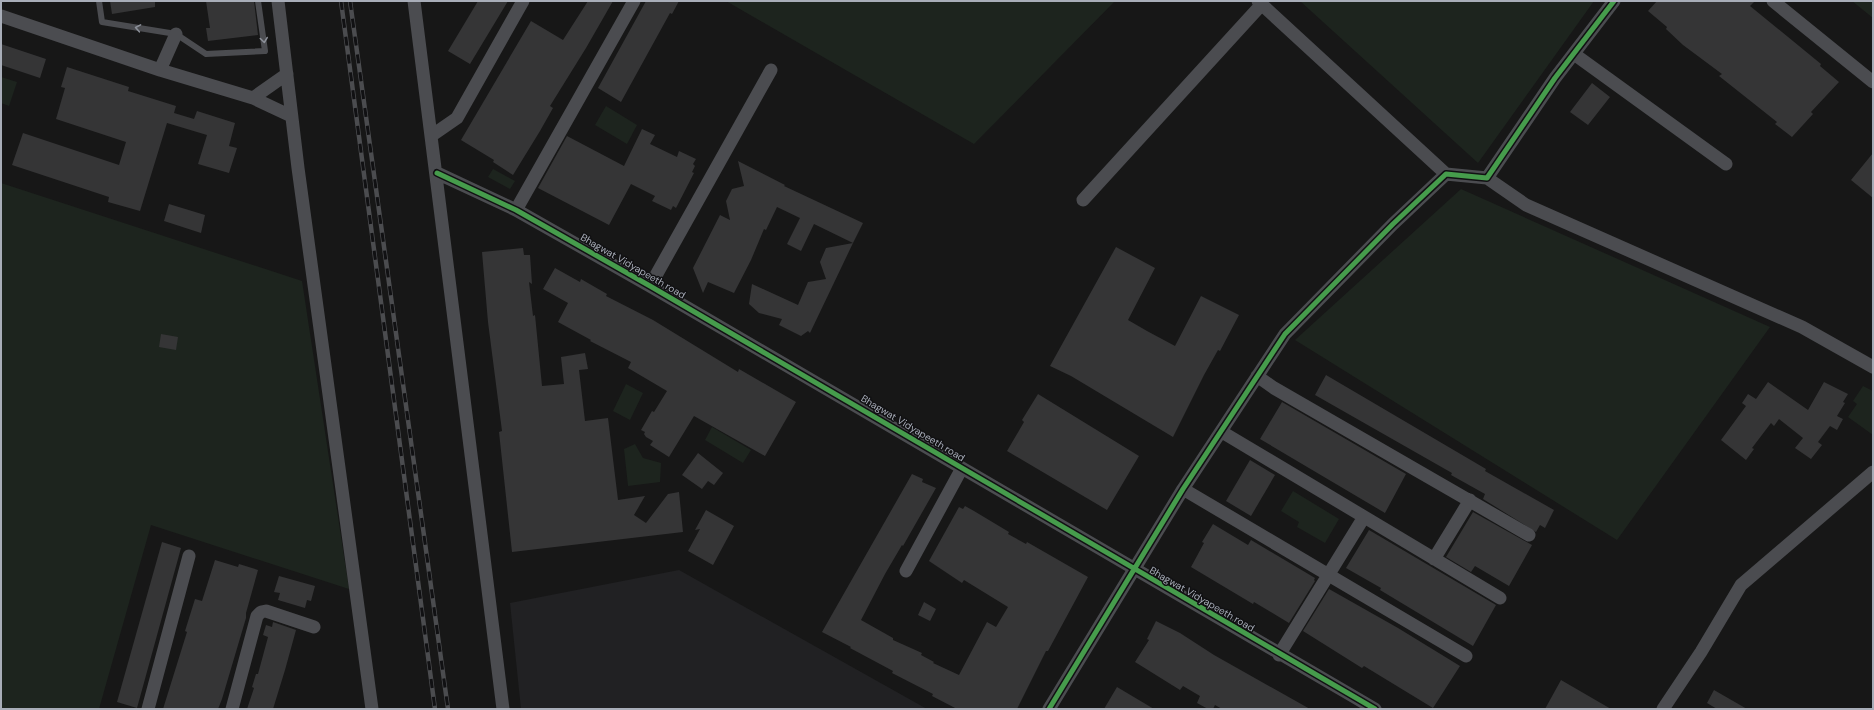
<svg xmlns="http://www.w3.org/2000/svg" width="1874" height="710" font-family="'DM Sans',sans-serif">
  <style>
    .built { fill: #212123 }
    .green { fill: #1d241e }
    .building { fill: #353536 }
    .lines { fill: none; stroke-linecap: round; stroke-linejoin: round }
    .lane { stroke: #4b4c50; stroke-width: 6 }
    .street { stroke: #4b4c50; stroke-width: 13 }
    .rail-casing { stroke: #4b4c4f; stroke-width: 4.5 }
    .rail { stroke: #111113; stroke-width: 3; stroke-dasharray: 9; stroke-linecap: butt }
    .cycleway-casing { stroke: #111113; stroke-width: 8 }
    .cycleway { stroke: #469c4c; stroke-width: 5 }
    .oneway { stroke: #8c9099 }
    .labels { text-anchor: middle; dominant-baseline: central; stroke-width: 3; stroke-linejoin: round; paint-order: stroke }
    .street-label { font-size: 10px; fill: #a8adb8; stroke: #111113 }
  </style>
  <rect width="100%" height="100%" fill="#171717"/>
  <path class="built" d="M679 570 927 709H521L510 603Z"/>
  <path class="green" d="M726 1H1115L974 144Z
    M1300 1H1594L1478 163Z
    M1852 1H1873V18Z
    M1 77 17 82 9 106 1 103Z
    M606 106 637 125 627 144 595 125Z
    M493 169 515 181 510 189 488 177Z
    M1 183 302 281 349 589 151 525 99 709H1Z
    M1461 189 1770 327 1617 540 1295 340Z
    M626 384 643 393 630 420 613 411Z
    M1863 386 1873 391V435L1848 417 1857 404 1853 401Z
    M712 427 751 450 743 463 705 440Z
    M635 444 643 458 661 463 660 482 628 486 624 449Z
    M1293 491 1339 519 1325 543 1297 527 1299 522 1281 511Z"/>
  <path class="building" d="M110 1H155V7L112 14Z
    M206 1H254L258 35 208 41 206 28H210Z
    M478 1H508L470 64 448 51Z
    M588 1H613L586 48 550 106 553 108 540 131 513 175 493 162 494 160 461 140 531 21 563 40Z
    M646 1H679L672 14 670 13 621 102 598 88Z
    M1657 1H1755L1750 6 1821 64 1820 66 1839 82 1811 112 1813 114 1792 137 1775 124 1777 122 1719 76 1722 74 1683 45 1666 29 1667 27 1648 11Z
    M1 44 46 59 40 78 1 65Z
    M67 67 129 87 128 91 176 106 174 113 194 119 197 111 235 123 229 146 237 148 229 173 198 164 207 135 167 123 140 211 108 202 109 197 12 165 23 133 119 165 126 142 56 119 65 88 61 87Z
    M1592 83 1610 97 1588 125 1570 112Z
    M642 129 655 135 650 144 677 157 679 151 696 159 693 164 695 166 692 172 694 173 676 208 673 206 671 210 652 201 655 196 631 184 609 225 538 188 567 136 624 166Z
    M1873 153V198L1851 180Z
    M738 161 785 185 784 186 863 223 853 243 814 224 801 251 787 244 800 218 777 207 766 230 764 229 751 260 734 293 708 282 703 293 693 268 720 215 730 220 726 201 732 189 744 186Z
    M169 204 205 215 201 233 164 221Z
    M853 243 810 333 808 331 801 336 779 325 782 319 759 313 749 304 752 284 798 305 808 282 826 279 820 262 826 248Z
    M1116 247 1155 268 1128 320 1147 331 1175 346 1201 296 1239 315 1220 351 1218 350 1204 375 1173 437 1071 376 1050 366Z
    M523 248 524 255H530L532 284 529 282 533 316 535 315 542 386 564 384 561 357 585 353 588 369 579 370 585 421 608 418 618 500 645 496 634 515 646 523 668 494 679 492 683 532 512 552 499 432 502 431 488 322 482 252Z
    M555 268 580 282 581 279 607 294 606 296 653 320 738 372 739 369 796 402 765 456 694 416 669 457 650 445 653 441 646 437 644 434 645 432 641 430 652 411 654 412 667 391 628 368 631 362 590 341 591 340 558 322 568 303 543 289Z
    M161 334 178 337 176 350 159 347Z
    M1326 375 1486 469 1485 471 1554 510 1545 528 1540 525 1536 532 1483 499 1485 494 1451 475 1452 473 1315 395Z
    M1768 382 1808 410 1824 382 1848 394 1843 402 1845 403 1837 416 1843 419 1837 430 1830 426 1818 442 1822 445 1811 459 1795 448 1803 438 1779 419 1774 426 1771 423 1752 448 1754 449 1746 460 1721 440 1746 406 1742 403 1748 394 1756 399Z
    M1038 394 1139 456 1107 510 1007 451 1024 422 1022 420Z
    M1282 402 1406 474 1385 513 1260 439Z
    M698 453 723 473 714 485 708 481 702 489 682 475Z
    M1250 460 1275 475 1251 516 1226 501Z
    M912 474 923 479 922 482 936 488 903 546 902 545 885 574 861 620 893 638V640L922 653 921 655 934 662 933 663 959 675 987 622 996 627 1008 607 964 580 962 583 929 561 959 507 963 509 965 506 974 511 1009 532 1008 534 1026 544 1027 542 1088 577 1048 651H1046L1017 709H957L932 696 933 694 892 673 893 671 850 648 851 647 822 632Z
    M706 510 734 526 713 565 688 551 700 529 695 530Z
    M1473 512 1532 545 1509 586 1475 566 1471 572 1446 557Z
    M1213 524 1248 545 1251 540 1315 578 1314 580 1315 581 1289 623 1254 602 1253 604 1191 567 1204 543 1202 542Z
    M1369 530 1496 605 1473 646 1380 590 1381 588 1346 568Z
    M162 542 181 548 137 708 117 702Z
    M215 560 238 567 239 564 258 570 246 613V618L222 699 218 709H163L187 632 185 631 195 599 202 601Z
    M279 576 315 586 311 601 307 600 305 608 278 600 280 593 274 592Z
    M1329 589 1398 628 1460 666 1433 708 1364 666 1362 668 1303 631Z
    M924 602 936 609 930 621 918 615Z
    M1156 621 1180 633 1214 655 1310 709H1222L1215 705 1213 709H1208L1197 703 1200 696 1183 686 1180 690 1135 662 1149 640 1147 639Z
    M273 622 296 630 285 670 273 709H247L254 688 252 687 256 674H258L268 637 263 635 266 625 272 627Z
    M1561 680 1611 709H1545Z
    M1117 687 1154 709H1104Z
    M1714 690 1747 709H1717L1707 703Z"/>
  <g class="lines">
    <path class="lane" d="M99 1 102 22 176 34 206 54 265 51 258 1"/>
    <path class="street" d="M278 1 298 168 372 709
      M414 1 503 709
      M1258 1 1446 174
      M1773 1 1873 82
      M1 16 160 70 253 98 291 116
      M1574 54 1726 164
      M160 70 176 34
      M253 98 287 74
      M431 136 457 118 523 1
      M437 173 516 210 650 286 1375 709
      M1487 178 1526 205 1802 327 1873 367
      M1083 200 1262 4
      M516 210 634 1
      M650 286 771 70
      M1257 376 1274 388 1529 535
      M1222 432 1500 598
      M1183 489 1466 656
      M1434 559 1470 500
      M906 571 962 468
      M1279 655 1364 517
      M148 709 189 556
      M232 709 257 616 261 612 266 611 314 627
      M1049 709 1183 489 1285 334 1393 224 1446 174 1487 178 1555 78 1614 1
      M1663 709 1701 652 1741 585 1873 472"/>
    <defs>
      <path id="rail" d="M341 1 435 709
        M350 1 448 709"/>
    </defs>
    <use href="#rail" class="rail-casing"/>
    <use href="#rail" class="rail"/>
    <defs>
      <path id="cycleway" d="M437 173 516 210 650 286 1375 709
        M1049 709 1183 489 1285 334 1393 224 1446 174 1487 178 1555 78 1614 1"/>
    </defs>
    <use href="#cycleway" class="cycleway-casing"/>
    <use href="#cycleway" class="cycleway"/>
  </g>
  <defs><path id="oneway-chevron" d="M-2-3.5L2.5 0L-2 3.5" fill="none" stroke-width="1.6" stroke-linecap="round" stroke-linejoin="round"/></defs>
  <g class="oneway">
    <use href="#oneway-chevron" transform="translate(138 28) rotate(-170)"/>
    <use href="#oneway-chevron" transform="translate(264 40) rotate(82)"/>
  </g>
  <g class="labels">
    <g class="street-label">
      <text transform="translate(633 266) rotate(30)">Bhagwat Vidyapeeth road</text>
      <text transform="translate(913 428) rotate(31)">Bhagwat Vidyapeeth road</text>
      <text transform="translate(1202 599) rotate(30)">Bhagwat Vidyapeeth road</text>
    </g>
  </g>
  <rect width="1874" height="710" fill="none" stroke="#a8adb8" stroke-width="4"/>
</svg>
